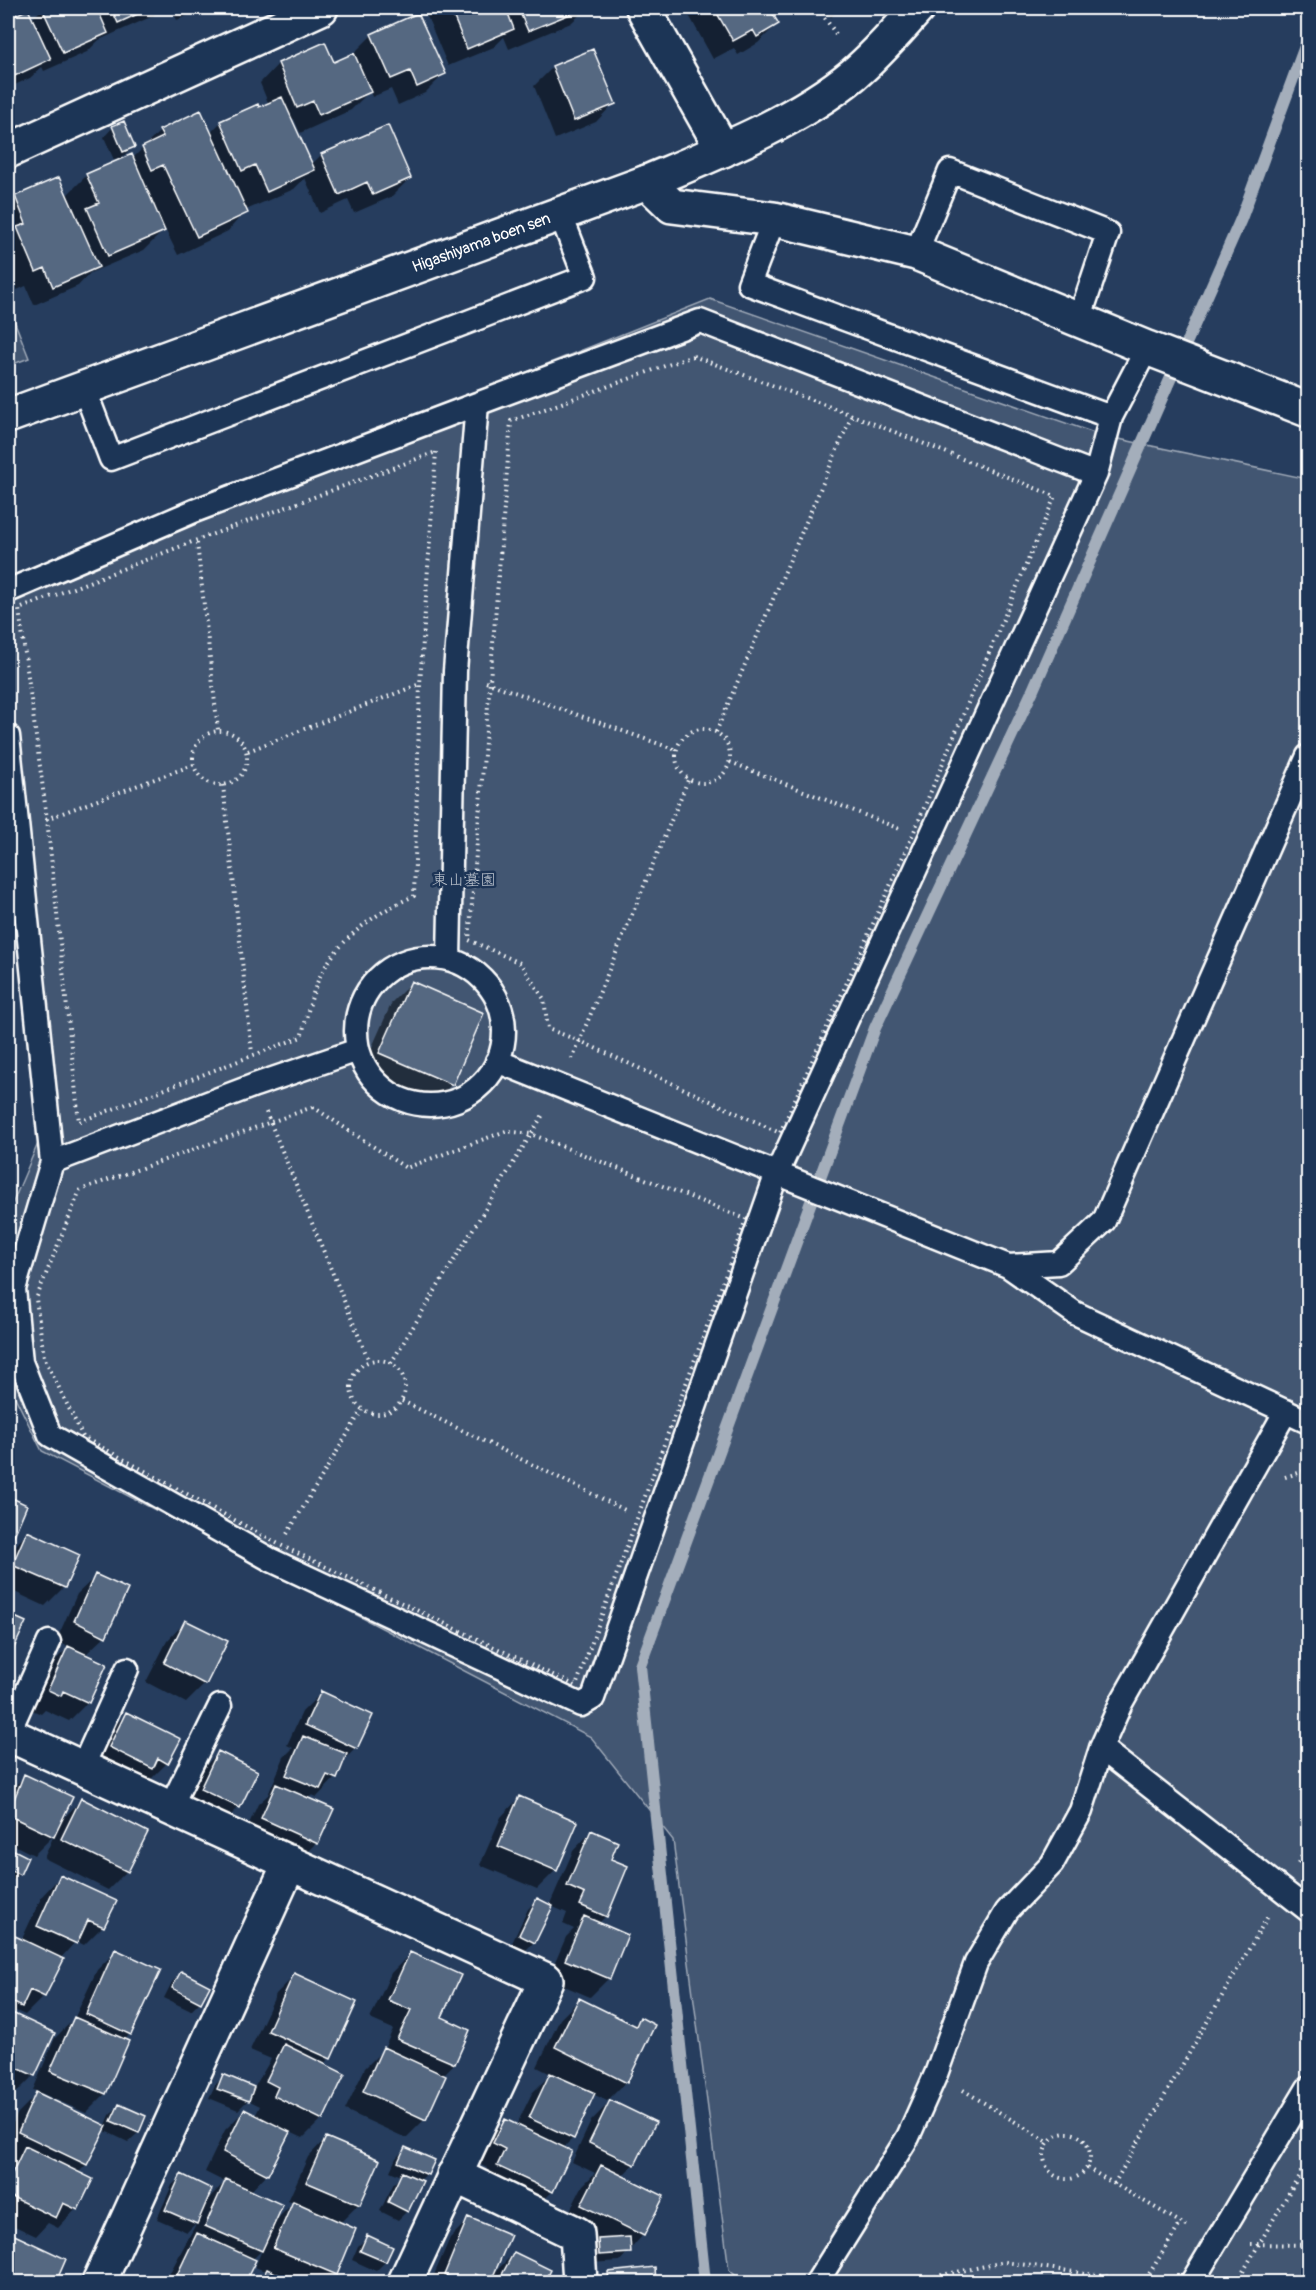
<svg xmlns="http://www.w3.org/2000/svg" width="1316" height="2290" font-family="Pangolin,'Klee One',sans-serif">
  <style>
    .green { fill: #425672; stroke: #a0aab8; stroke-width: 1.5 }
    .shadow { fill: #0007 }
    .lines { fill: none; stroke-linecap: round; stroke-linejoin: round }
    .stream { stroke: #a4aebb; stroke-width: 12 }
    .building { fill: #556781; stroke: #fff; stroke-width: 1.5 }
    .service-casing { stroke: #fff; stroke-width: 27 }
    .minor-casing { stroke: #fff; stroke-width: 38 }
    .tertiary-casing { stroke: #fff; stroke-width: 38 }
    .path { stroke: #fff; stroke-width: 4; stroke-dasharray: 1.5 4.5; stroke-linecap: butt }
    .service { stroke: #1d3557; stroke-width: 22 }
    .minor { stroke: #1d3557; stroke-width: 33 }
    .tertiary { stroke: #1d3557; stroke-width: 33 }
    .labels { text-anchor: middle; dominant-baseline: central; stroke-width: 5; stroke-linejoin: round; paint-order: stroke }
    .street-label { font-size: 16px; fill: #fff; stroke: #1d3557 }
    .park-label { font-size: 16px; fill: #bdc4ce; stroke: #1d3557 }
  </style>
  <rect width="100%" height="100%" fill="#263d5e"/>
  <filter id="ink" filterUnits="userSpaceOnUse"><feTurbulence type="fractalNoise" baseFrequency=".0167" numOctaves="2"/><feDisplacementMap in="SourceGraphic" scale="12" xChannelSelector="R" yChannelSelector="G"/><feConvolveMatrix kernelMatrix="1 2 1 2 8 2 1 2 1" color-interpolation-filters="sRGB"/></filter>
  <g filter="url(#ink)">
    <path class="green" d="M710 299 1100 435 1308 479V2282H744L729 2270 673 1840 591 1737 42 1451 8 1383V1214L39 1141 8 829V579Z
      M8 305 29 358 8 366Z"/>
    <path class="shadow" d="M43 8H161L153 16 99 40 87 52 44 71 42 67 30 78 8 88V21L28 11 31 20Z
      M171 8H205L177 20Z
      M432 8H587L571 23 509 49 504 37 494 47 448 66 426 14Z
      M685 8H767L777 24 758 43 738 55 734 48 713 59Z
      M822 8H841L831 17Z
      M372 35 444 74 425 93 398 105 391 89 372 97 370 91 351 110 300 133 294 119 290 120 311 165 321 155 387 127 410 178 391 197 354 213 348 200 320 213 305 178 294 189 246 210 228 231 178 255 165 229 144 250 90 273 78 286 34 305 26 286 17 290 8 267V206L16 198 66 196 87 175 132 159 160 131 210 133 221 122 269 105 260 83 278 64 325 44 334 64 353 54Z
      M553 67 614 103 596 122 555 139 534 86Z
      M113 127 133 147 120 159 114 160 104 137Z
      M411 983 452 1084 433 1103 361 1072 392 1002Z
      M8 1498 25 1506 8 1541Z
      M27 1533 64 1587 45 1606 8 1589V1554Z
      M96 1576 105 1636 85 1655 88 1702 69 1721 45 1710 41 1714 30 1709 49 1666 69 1647 56 1641 77 1594Z
      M8 1616 24 1623 8 1658Z
      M185 1622 205 1684 186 1703 146 1682 167 1641Z
      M321 1693 371 1715 356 1748 342 1762 335 1778 317 1797 312 1795 308 1799 317 1843 298 1862 243 1837 258 1804 268 1795 284 1757 293 1748 287 1745 302 1712Z
      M126 1714 167 1763 148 1782 91 1766 107 1733Z
      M218 1753 239 1807 220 1826 182 1808 199 1772Z
      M25 1776 61 1821 81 1800 127 1871 108 1890 44 1858 54 1835 34 1855 8 1842V1793Z
      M519 1798 576 1822 556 1870 537 1889 480 1865 501 1817Z
      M591 1832 606 1916 598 1924 609 1978 590 1997 548 1979 566 1937 574 1929 563 1924 567 1913 551 1906 534 1942 525 1951 511 1945 528 1909 537 1900 549 1906 573 1851Z
      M8 1849 26 1858 19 1874 10 1883Z
      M60 1877 103 1926 84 1945 76 1941 60 1959 44 1996 25 2015 16 2011 12 2015 34 2075 15 2094 8 2091V1942L13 1937 21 1941 42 1896Z
      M116 1951 130 2034 124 2040 127 2042 105 2094 86 2113 41 2093 40 2096 105 2127 110 2115 119 2105 144 2117 138 2133 128 2142 103 2130 86 2165 78 2173 76 2209 58 2228 48 2223 36 2236 8 2223V2166L15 2158 8 2155V2133L18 2113 39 2092 33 2090 55 2038 74 2019 97 1970Z
      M410 1954 440 2018 468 2031 454 2064 442 2076 425 2119 406 2138 345 2110 365 2068 384 2049 393 2029 370 2019 391 1973Z
      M182 1973 200 2002 191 2011 164 1998 172 1982Z
      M295 1975 355 2003 329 2058 323 2065 322 2119 303 2138 288 2131 267 2174 250 2192 274 2222 293 2203 288 2201 308 2157 326 2138 359 2204 340 2223 335 2274 327 2282H256L267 2272 255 2267 262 2250 252 2260 254 2261 244 2282H165L197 2222 187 2232 157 2219 172 2185 182 2176 205 2202 225 2182 205 2172 225 2130 244 2111 255 2116 260 2106 248 2100 238 2110 209 2098 215 2085 224 2076 254 2088 271 2059 250 2050 276 1994Z
      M579 2000 633 2026 640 2019 626 2082 607 2101 593 2094 573 2138 563 2148 570 2151 552 2192 533 2210 479 2185 487 2168 475 2162 486 2140 505 2121 516 2126 532 2093 551 2074 537 2067 560 2019Z
      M610 2102 634 2164 622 2176 643 2235 620 2261 591 2263 590 2250 598 2242 563 2224 583 2185 595 2173 572 2162 591 2121Z
      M405 2149 427 2174 419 2181 407 2211 398 2220 380 2211 394 2183 401 2176 390 2171 396 2158Z
      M469 2219 492 2275 514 2253 549 2271 543 2282H490L491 2279 488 2282H431L450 2238Z
      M8 2234 64 2260 54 2282H8Z
      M368 2237 385 2262 376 2271 352 2260 358 2246Z
      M653 2269 655 2282H599L608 2274Z"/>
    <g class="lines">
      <path class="stream" d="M705 2282 640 1666 875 1028 1033 690 1241 219 1308 38"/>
    </g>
    <path class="building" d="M42 8H97L108 33 63 53Z
      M111 8H151L118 23Z
      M450 8H506L514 29 467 49Z
      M518 8H585L528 31Z
      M714 8H769L779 24 757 37 753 30 733 41Z
      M28 9 51 59 8 79V19Z
      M418 13 446 74 417 87 410 71 391 79 371 34Z
      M325 42 334 62 354 53 371 92 319 115 313 101 297 108 278 63Z
      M593 49 616 104 574 121 552 66Z
      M282 97 315 170 267 192 255 165 242 171 220 121 258 104 259 107Z
      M201 110 248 213 197 237 163 165 152 170 142 147 163 137 159 130Z
      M124 121 135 147 123 152 112 126Z
      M388 125 411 178 373 195 367 182 339 195 321 154Z
      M132 154 165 231 108 256 87 208 99 203 86 174Z
      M59 177 99 267 53 287 45 268 36 272 17 227 26 224 15 196Z
      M411 981 484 1013 453 1085 379 1053Z
      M8 1496 27 1505 13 1538 8 1536Z
      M27 1531 80 1555 65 1588 12 1565Z
      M95 1574 128 1589 106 1637 74 1621Z
      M8 1614 26 1622 8 1661Z
      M185 1620 228 1641 206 1685 164 1663Z
      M68 1646 107 1664 89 1703 63 1691 61 1696 48 1690Z
      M321 1691 373 1715 357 1749 305 1725Z
      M126 1712 181 1739 168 1764 158 1758 153 1769 109 1747Z
      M303 1736 347 1754 337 1779 327 1775 320 1789 286 1775Z
      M218 1751 258 1771 240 1808 200 1789Z
      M24 1774 73 1797 54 1837 8 1815Z
      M276 1784 334 1809 318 1844 261 1818Z
      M519 1796 578 1822 557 1871 498 1846Z
      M81 1798 148 1832 128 1872 61 1839Z
      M591 1830 618 1842 611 1859 628 1866 607 1917 580 1905 585 1894 567 1886Z
      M8 1847 28 1857 20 1875 8 1869Z
      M60 1875 117 1901 104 1927 88 1920 77 1944 37 1926Z
      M537 1898 553 1906 535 1943 519 1935Z
      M584 1916 628 1935 610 1979 565 1960Z
      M13 1935 64 1959 45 1997 30 1990 22 2007 8 2000V1945Z
      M115 1949 161 1970 131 2035 86 2014Z
      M410 1952 461 1975 442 2017 470 2030 455 2064 397 2039 411 2010 388 2000Z
      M181 1971 210 1986 201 2003 172 1988Z
      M294 1973 357 2002 331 2059 268 2031Z
      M579 1998 636 2026 640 2017 655 2025 627 2083 555 2047Z
      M8 2011 55 2033 35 2076 8 2064Z
      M74 2017 129 2041 106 2094 50 2071Z
      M284 2044 345 2074 323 2120 274 2096 278 2087 266 2081Z
      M383 2047 446 2076 426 2120 363 2091Z
      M550 2073 595 2093 574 2139 529 2118Z
      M223 2074 254 2087 249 2101 217 2089Z
      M36 2092 107 2126 87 2165 18 2132Z
      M610 2100 656 2122 635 2165 589 2143Z
      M119 2104 146 2116 139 2133 111 2121Z
      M244 2109 290 2132 268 2175 223 2152Z
      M505 2119 572 2151 553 2192 497 2166 505 2149 493 2143Z
      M326 2137 380 2160 360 2205 306 2182Z
      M25 2146 93 2179 78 2210 63 2203 56 2218 8 2195V2182Z
      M405 2147 435 2160 428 2175 398 2162Z
      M601 2165 664 2196 644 2236 581 2205Z
      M402 2172 423 2181 408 2212 388 2202Z
      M181 2174 212 2189 197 2224 165 2210Z
      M226 2179 283 2205 262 2251 205 2226Z
      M293 2201 356 2229 337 2275 273 2248Z
      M468 2217 511 2235 491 2281 475 2274 472 2282H463L444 2275Z
      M8 2232 66 2259 56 2282H8Z
      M197 2233 256 2260 245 2282H192L177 2275Z
      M367 2235 393 2247 386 2262 360 2251Z
      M630 2237 631 2253 599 2255 598 2239Z
      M514 2252 551 2270 545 2282H498Z
      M655 2267 656 2282H609L608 2272Z
      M267 2269 294 2282H260Z"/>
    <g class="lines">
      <defs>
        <path id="service" d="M774 219 749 284 1111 417 1147 348
          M916 253 950 171 1108 233 1079 320
          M84 388 111 459 585 277 560 213
          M8 591 194 511 477 404
          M8 736 52 1162 14 1289 21 1362 50 1435 271 1560 581 1705 593 1698 777 1173 1096 474
          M356 1031a74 74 0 1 1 148 0a74 74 0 1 1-148 0Z
          M449 958 455 671 477 404 700 321 1096 474 1111 417
          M497 1061 1008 1266 1059 1263 1104 1221 1308 756
          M52 1162 255 1085 358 1050
          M1008 1266 1075 1313 1308 1422
          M8 1734 49 1642
          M1101 1748 1308 1910
          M82 1768 127 1669
          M170 1808 220 1706
          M817 2282 908 2137 936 2074 976 1963 1007 1911 1052 1864 1081 1811 1101 1748 1121 1703 1286 1411
          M1192 2282 1308 2088"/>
        <path id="minor" d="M643 8 723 150
          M8 151 321 8
          M8 1734 546 1980 405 2282
          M454 2175 577 2234 580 2282
          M99 2282 290 1862"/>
        <g id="tertiary">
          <path d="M647 182 672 206 774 219 916 253 1147 348 1308 410"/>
          <path id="s1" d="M8 416 647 182C716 153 796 122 854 74 878 54 898 30 918 8"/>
        </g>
      </defs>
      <use href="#service" class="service-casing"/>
      <use href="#minor" class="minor-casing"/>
      <use href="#tertiary" class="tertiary-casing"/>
      <path class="path" d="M818 8 838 37
        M693 356 852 415 1055 496 913 834 780 1133 580 1041 548 1029 544 999 520 963 469 940 511 421Z
        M436 452 420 684 414 896C372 914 331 944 315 988 309 1004 306 1021 301 1037L79 1122 47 819 19 609 197 540Z
        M197 543 218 730
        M486 682 676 750
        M676 756a27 27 0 1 1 54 0a27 27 0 1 1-54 0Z
        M193 758a27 27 0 1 1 54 0a27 27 0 1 1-54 0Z
        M716 732 852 415
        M248 751 420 684
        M730 762 900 829
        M223 785 252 1053
        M46 819 193 765
        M572 1059 688 780
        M313 1107 406 1168 506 1131 531 1134 746 1219 576 1686 280 1545 83 1437 44 1357 36 1299 80 1190Z
        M266 1112 369 1361
        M351 1387a27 27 0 1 1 54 0a27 27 0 1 1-54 0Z
        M391 1363 544 1113
        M402 1401 625 1510
        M1285 1477 1308 1470
        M287 1534 362 1410
        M1298 1863 1308 1845
        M963 2090 1048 2142
        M1044 2156a23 23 0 1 1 46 0a23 23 0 1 1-46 0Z
        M1087 2168 1190 2228
        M1114 2184 1268 1916
        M1251 2244 1308 2245
        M924 2282 937 2276 1005 2262 1144 2282 1181 2223
        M1237 2282 1308 2160"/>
      <use href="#service" class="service"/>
      <use href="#minor" class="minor"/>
      <use href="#tertiary" class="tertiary"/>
    </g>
  </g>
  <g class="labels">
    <g class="street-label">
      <text stroke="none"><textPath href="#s1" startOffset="504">Higashiyama boen sen</textPath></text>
    </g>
    <g class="park-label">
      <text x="464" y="880">東山墓園</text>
    </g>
  </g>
  <rect width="1316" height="2290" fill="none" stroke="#1d3557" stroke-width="30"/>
  <rect x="15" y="15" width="1286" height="2260" fill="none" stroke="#fff" stroke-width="2" filter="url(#ink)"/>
</svg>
